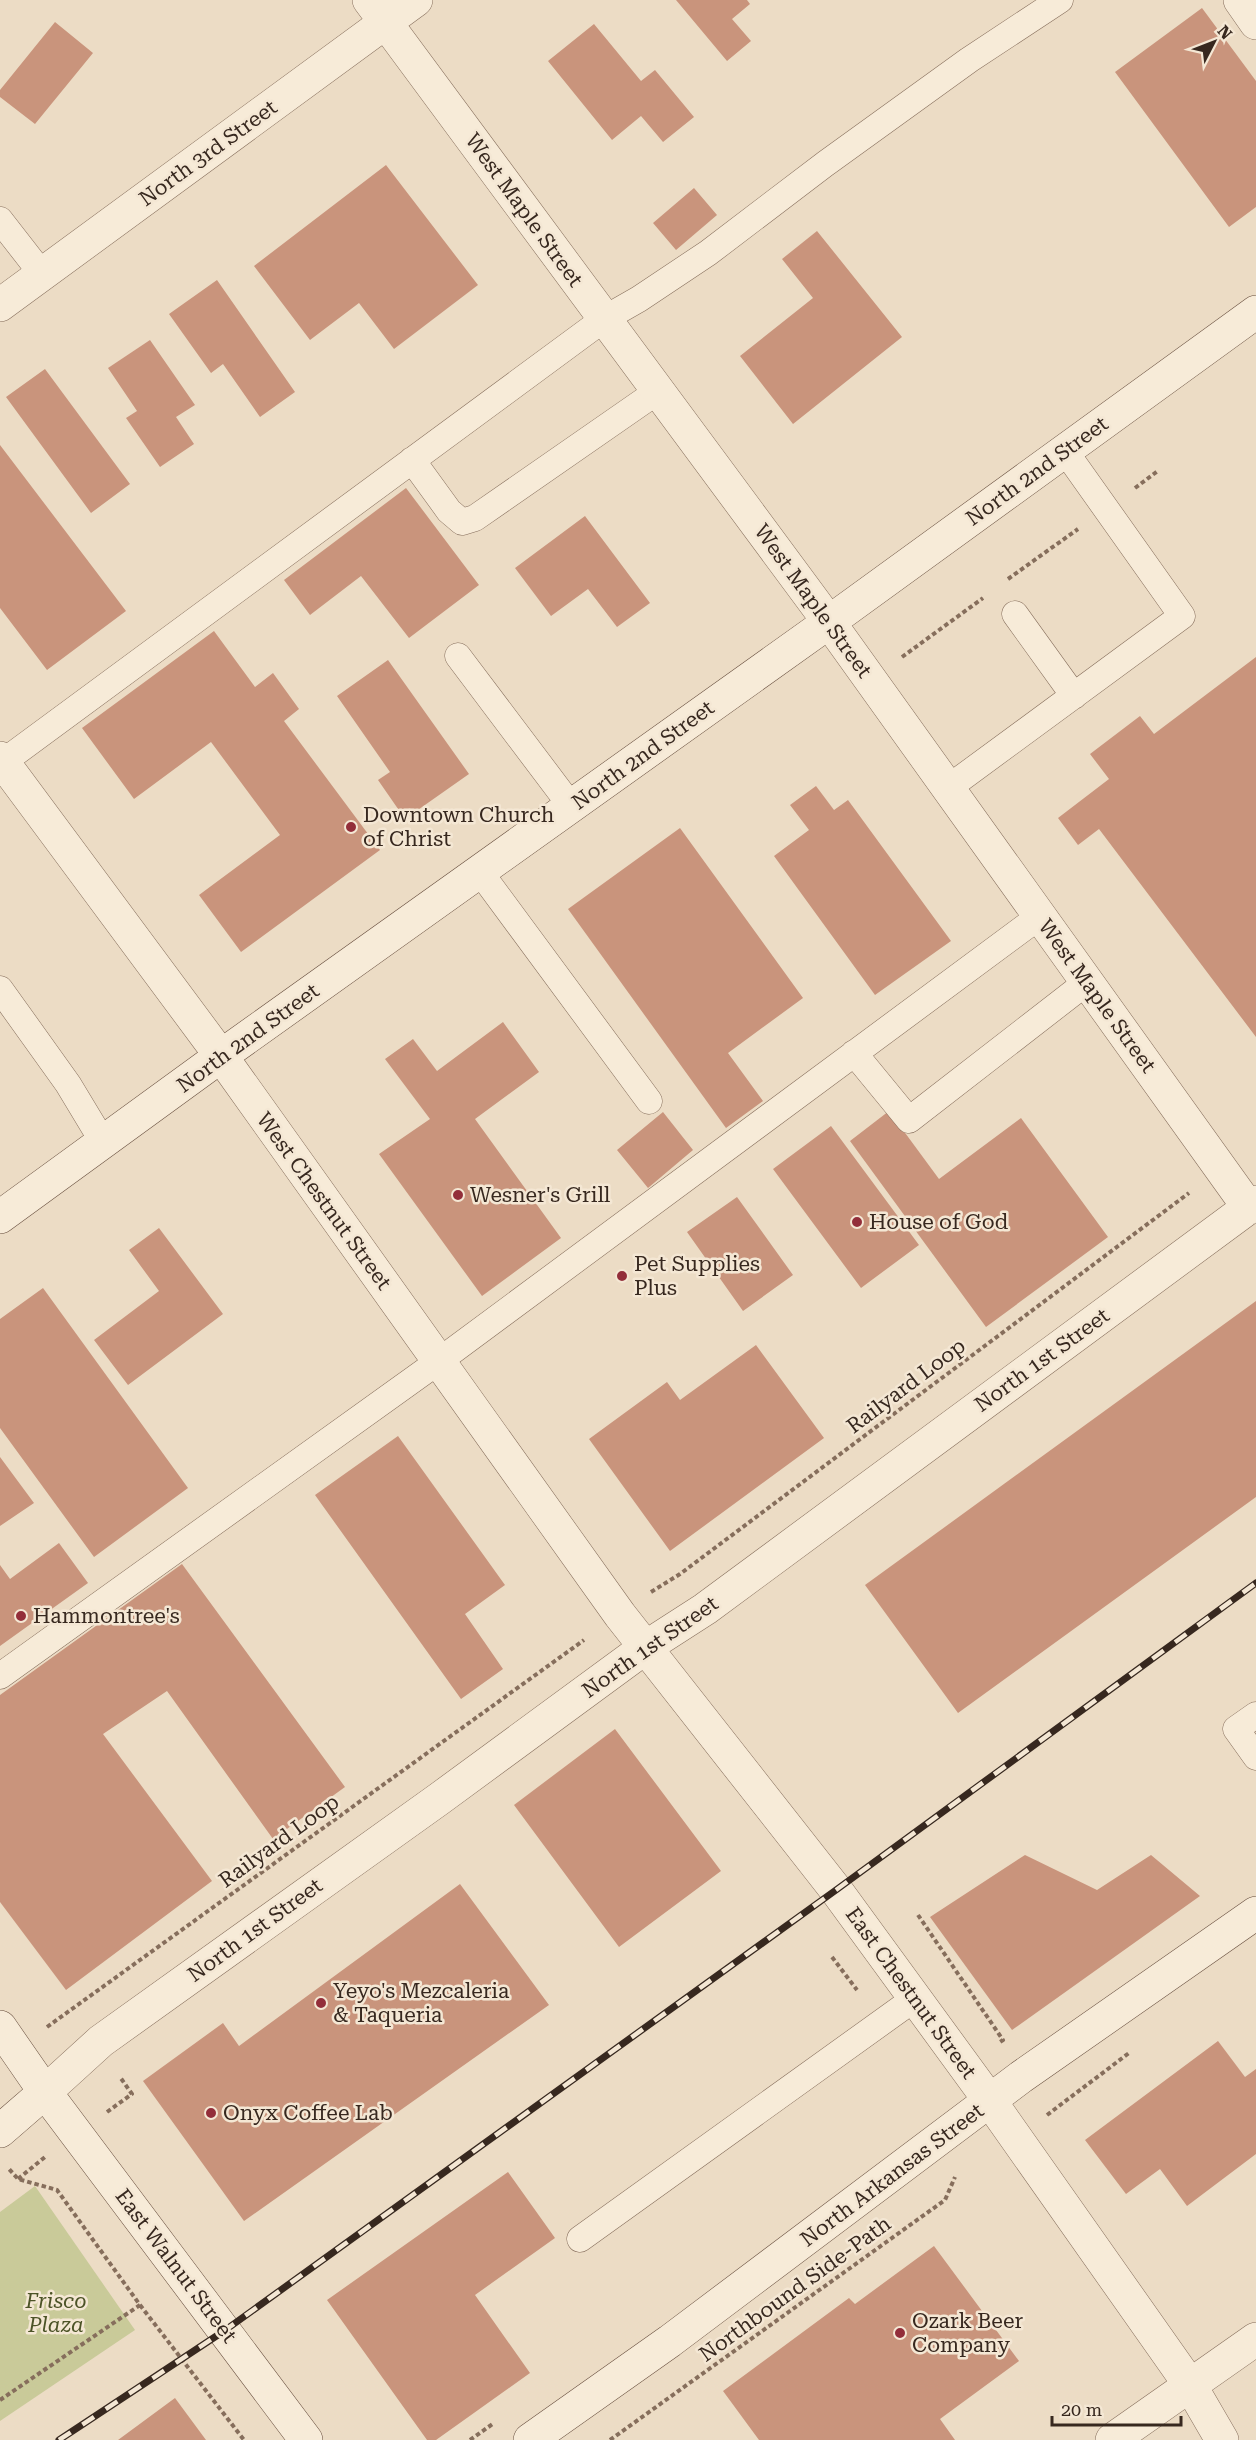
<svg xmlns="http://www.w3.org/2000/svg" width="1256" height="2440" font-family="'Roboto Serif',serif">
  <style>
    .green { fill: #c9ca99 }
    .building { fill: #c9947c }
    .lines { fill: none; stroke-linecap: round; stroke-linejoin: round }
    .lane-casing { stroke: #866e5c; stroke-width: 27 }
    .street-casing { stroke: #866e5c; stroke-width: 34 }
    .secondary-casing { stroke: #684f3f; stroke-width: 34 }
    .path { stroke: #866e5c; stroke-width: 4; stroke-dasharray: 4.5 3; stroke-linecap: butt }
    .lane { stroke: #f7ebd8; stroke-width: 26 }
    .street { stroke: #f7ebd8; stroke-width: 33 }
    .secondary { stroke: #f7ebd8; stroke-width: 33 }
    .rail-casing { stroke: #37281f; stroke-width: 7 }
    .rail { stroke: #f4e7d4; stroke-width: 4.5; stroke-dasharray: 14; stroke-linecap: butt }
    .poi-dot { fill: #932e3a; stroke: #f4e7d4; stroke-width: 2 }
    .labels { text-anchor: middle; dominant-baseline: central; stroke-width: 5; stroke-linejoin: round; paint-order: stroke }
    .street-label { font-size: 21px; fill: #37281f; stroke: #f4e7d4 }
    .poi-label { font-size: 21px; fill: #37281f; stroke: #f4e7d4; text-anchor: start }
    .park-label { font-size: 21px; font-style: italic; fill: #4c5327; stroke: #f4e7d4 }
  </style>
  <rect width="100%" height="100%" fill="#ecdcc5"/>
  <path class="green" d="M35 2186 135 2330 0 2421V2212Z"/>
  <path class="building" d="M676 0H747L750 4 732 19 751 41 727 61Z
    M1202 8 1256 81V207L1229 227 1115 72Z
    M55 22 93 53 35 124 0 97V90Z
    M594 24 641 81 655 70 694 117 663 142 641 116 612 140 548 61Z
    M386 165 478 285 394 349 359 303 310 340 254 266Z
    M694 188 717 215 676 250 653 223Z
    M817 231 902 337 793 424 740 356 813 298 782 259Z
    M217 280 295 392 260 417 223 364 211 373 169 314Z
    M150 340 195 405 176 417 194 444 160 467 126 418 137 411 108 368Z
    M45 369 130 484 91 513 6 397Z
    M0 445 126 611 47 670 0 608Z
    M406 488 479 585 409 638 361 576 310 615 284 580Z
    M585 516 650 603 617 627 588 589 551 616 515 568Z
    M214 631 255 687 273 673 299 709 284 721 380 850 241 952 199 895 280 835 211 742 134 799 82 728Z
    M1256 657V1037L1099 829 1078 845 1058 818 1109 779 1090 754 1140 716 1154 734Z
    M388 660 469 774 405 819 378 780 390 772 337 696Z
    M816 786 834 810 848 800 951 941 875 995 774 856 809 830 790 805Z
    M680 828 803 998 728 1053 763 1101 726 1128 568 909Z
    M503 1022 539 1072 475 1119 561 1238 482 1296 379 1154 430 1119 385 1059 413 1039 437 1071Z
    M889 1111 939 1179 1021 1118 1108 1237 986 1327 850 1141Z
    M663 1112 693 1150 648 1188 617 1150Z
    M831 1126 919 1245 861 1288 773 1169Z
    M737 1197 793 1275 743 1311 687 1232Z
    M159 1228 223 1314 128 1385 94 1340 159 1291 129 1250Z
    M43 1288 188 1488 94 1557 0 1428V1319Z
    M1256 1301V1497L958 1713 865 1585Z
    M756 1345 824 1438 670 1551 589 1439 667 1382 680 1400Z
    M398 1436 505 1585 465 1614 503 1669 461 1699 315 1495Z
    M0 1457 34 1503 0 1526Z
    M59 1543 88 1583 0 1646V1565L10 1579Z
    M182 1564 345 1787 273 1839 167 1691 103 1734 212 1881 66 1990 0 1902V1695Z
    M615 1729 721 1871 619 1947 514 1805Z
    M1025 1855 1097 1890 1151 1855 1200 1896 1012 2030 930 1917Z
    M460 1884 549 2005 244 2221 143 2081 223 2023 239 2046Z
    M1218 2041 1245 2077 1256 2069V2154L1187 2206 1160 2169 1126 2194 1085 2140Z
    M508 2172 555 2238 475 2295 530 2373 436 2440H427L327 2300Z
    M934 2246 1019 2361 940 2419 955 2440H759L723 2391 849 2298 855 2304Z
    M175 2398 206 2440H118Z"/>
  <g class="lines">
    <defs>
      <path id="lane" d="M0 220 42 274
        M412 460 449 511 462 522 475 518 658 391
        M1015 614 1074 696
        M458 656 571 806
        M3 762 604 319 639 299 708 253 825 164 969 60 1060 0
        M948 788 1182 616 1065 451
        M480 872 649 1101
        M0 989 68 1084 103 1142
        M854 1053 909 1120 1087 982
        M0 1676 439 1361 1040 916
        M1256 1715 1236 1729 1256 1757
        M580 2239 914 1999"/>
      <path id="street" d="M369 0 829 622 1249 1208
        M1240 0 1256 23
        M0 305 416 0
        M0 758 221 1056 620 1615 836 1890 990 2101 1190 2385 1222 2440
        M45 2092 101 2041 439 1799 646 1647 705 1609 1256 1202
        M1112 2440 1256 2339"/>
      <path id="secondary" d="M0 1217 221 1056 829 622 1256 312
        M0 2027 45 2092 306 2440
        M0 2131 45 2092
        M530 2440 670 2341 1021 2077 1256 1913"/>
    </defs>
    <use href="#lane" class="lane-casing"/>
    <use href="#street" class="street-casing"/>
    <use href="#secondary" class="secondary-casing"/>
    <path class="path" d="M1135 488 1159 470
      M1008 579 1078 529
      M902 657 983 598
      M651 1592 680 1574 1189 1193
      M918 1915 1003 2040 1000 2042
      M832 1957 857 1990
      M47 2027 584 1640
      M107 2112 132 2094 120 2077
      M1047 2115 1129 2053
      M18 2179 45 2157
      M140 2305 244 2440
      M0 2400 140 2305 57 2190 18 2179 9 2169
      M470 2440 494 2423
      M610 2440 945 2200 955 2177"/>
    <use href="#lane" class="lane"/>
    <use href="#street" class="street"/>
    <use href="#secondary" class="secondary"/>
    <defs>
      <path id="rail" d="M59 2440 224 2331 836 1890 1256 1583"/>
    </defs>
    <use href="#rail" class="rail-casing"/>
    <use href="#rail" class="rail"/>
  </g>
  <g class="poi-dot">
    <circle cx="351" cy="827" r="6"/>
    <circle cx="458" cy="1195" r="6"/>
    <circle cx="857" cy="1222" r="6"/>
    <circle cx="622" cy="1276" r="6"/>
    <circle cx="21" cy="1616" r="6"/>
    <circle cx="321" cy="2003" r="6"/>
    <circle cx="211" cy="2113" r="6"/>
    <circle cx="900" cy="2333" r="6"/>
  </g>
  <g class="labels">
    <g class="street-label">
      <text transform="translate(208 153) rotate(-36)">North 3rd Street</text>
      <text transform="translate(524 210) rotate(54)">West Maple Street</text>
      <text transform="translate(1037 471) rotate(-36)">North 2nd Street</text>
      <text transform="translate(813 601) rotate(54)">West Maple Street</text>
      <text transform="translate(643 755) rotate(-36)">North 2nd Street</text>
      <text transform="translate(1097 996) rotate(54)">West Maple Street</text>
      <text transform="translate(248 1038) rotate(-36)">North 2nd Street</text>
      <text transform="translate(324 1201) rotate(54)">West Chestnut Street</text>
      <text transform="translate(1042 1360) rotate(-36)">North 1st Street</text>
      <text transform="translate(906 1386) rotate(-37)">Railyard Loop</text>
      <text transform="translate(650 1647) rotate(-35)">North 1st Street</text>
      <text transform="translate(279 1841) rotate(-36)">Railyard Loop</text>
      <text transform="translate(255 1930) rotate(-36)">North 1st Street</text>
      <text transform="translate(911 1993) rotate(54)">East Chestnut Street</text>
      <text transform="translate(892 2175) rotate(-37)">North Arkansas Street</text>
      <text transform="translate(176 2266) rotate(53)">East Walnut Street</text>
      <text transform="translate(795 2289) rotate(-36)">Northbound Side-Path</text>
    </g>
    <g class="poi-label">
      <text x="363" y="815">Downtown Church<tspan x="363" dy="24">of Christ</tspan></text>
      <text x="470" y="1195">Wesner's Grill</text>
      <text x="869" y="1222">House of God</text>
      <text x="634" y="1264">Pet Supplies<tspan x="634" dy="24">Plus</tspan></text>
      <text x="33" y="1616">Hammontree's</text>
      <text x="333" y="1991">Yeyo's Mezcaleria<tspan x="333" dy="24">&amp; Taqueria</tspan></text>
      <text x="223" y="2113">Onyx Coffee Lab</text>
      <text x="912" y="2321">Ozark Beer<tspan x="912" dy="24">Company</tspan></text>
    </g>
    <g class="park-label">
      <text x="56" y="2301">Frisco<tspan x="56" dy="24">Plaza</tspan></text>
    </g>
  </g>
  <g transform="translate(1214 42) rotate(48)" stroke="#f4e7d4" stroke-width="4.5" paint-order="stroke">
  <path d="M0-4.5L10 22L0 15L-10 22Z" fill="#37281f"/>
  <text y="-9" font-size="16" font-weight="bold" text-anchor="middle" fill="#37281f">N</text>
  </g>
  <path d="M1052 2416v9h129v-9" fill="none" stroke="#37281f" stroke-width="3"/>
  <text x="1061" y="2416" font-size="18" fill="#37281f" stroke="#f4e7d4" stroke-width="4.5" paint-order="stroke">20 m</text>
</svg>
